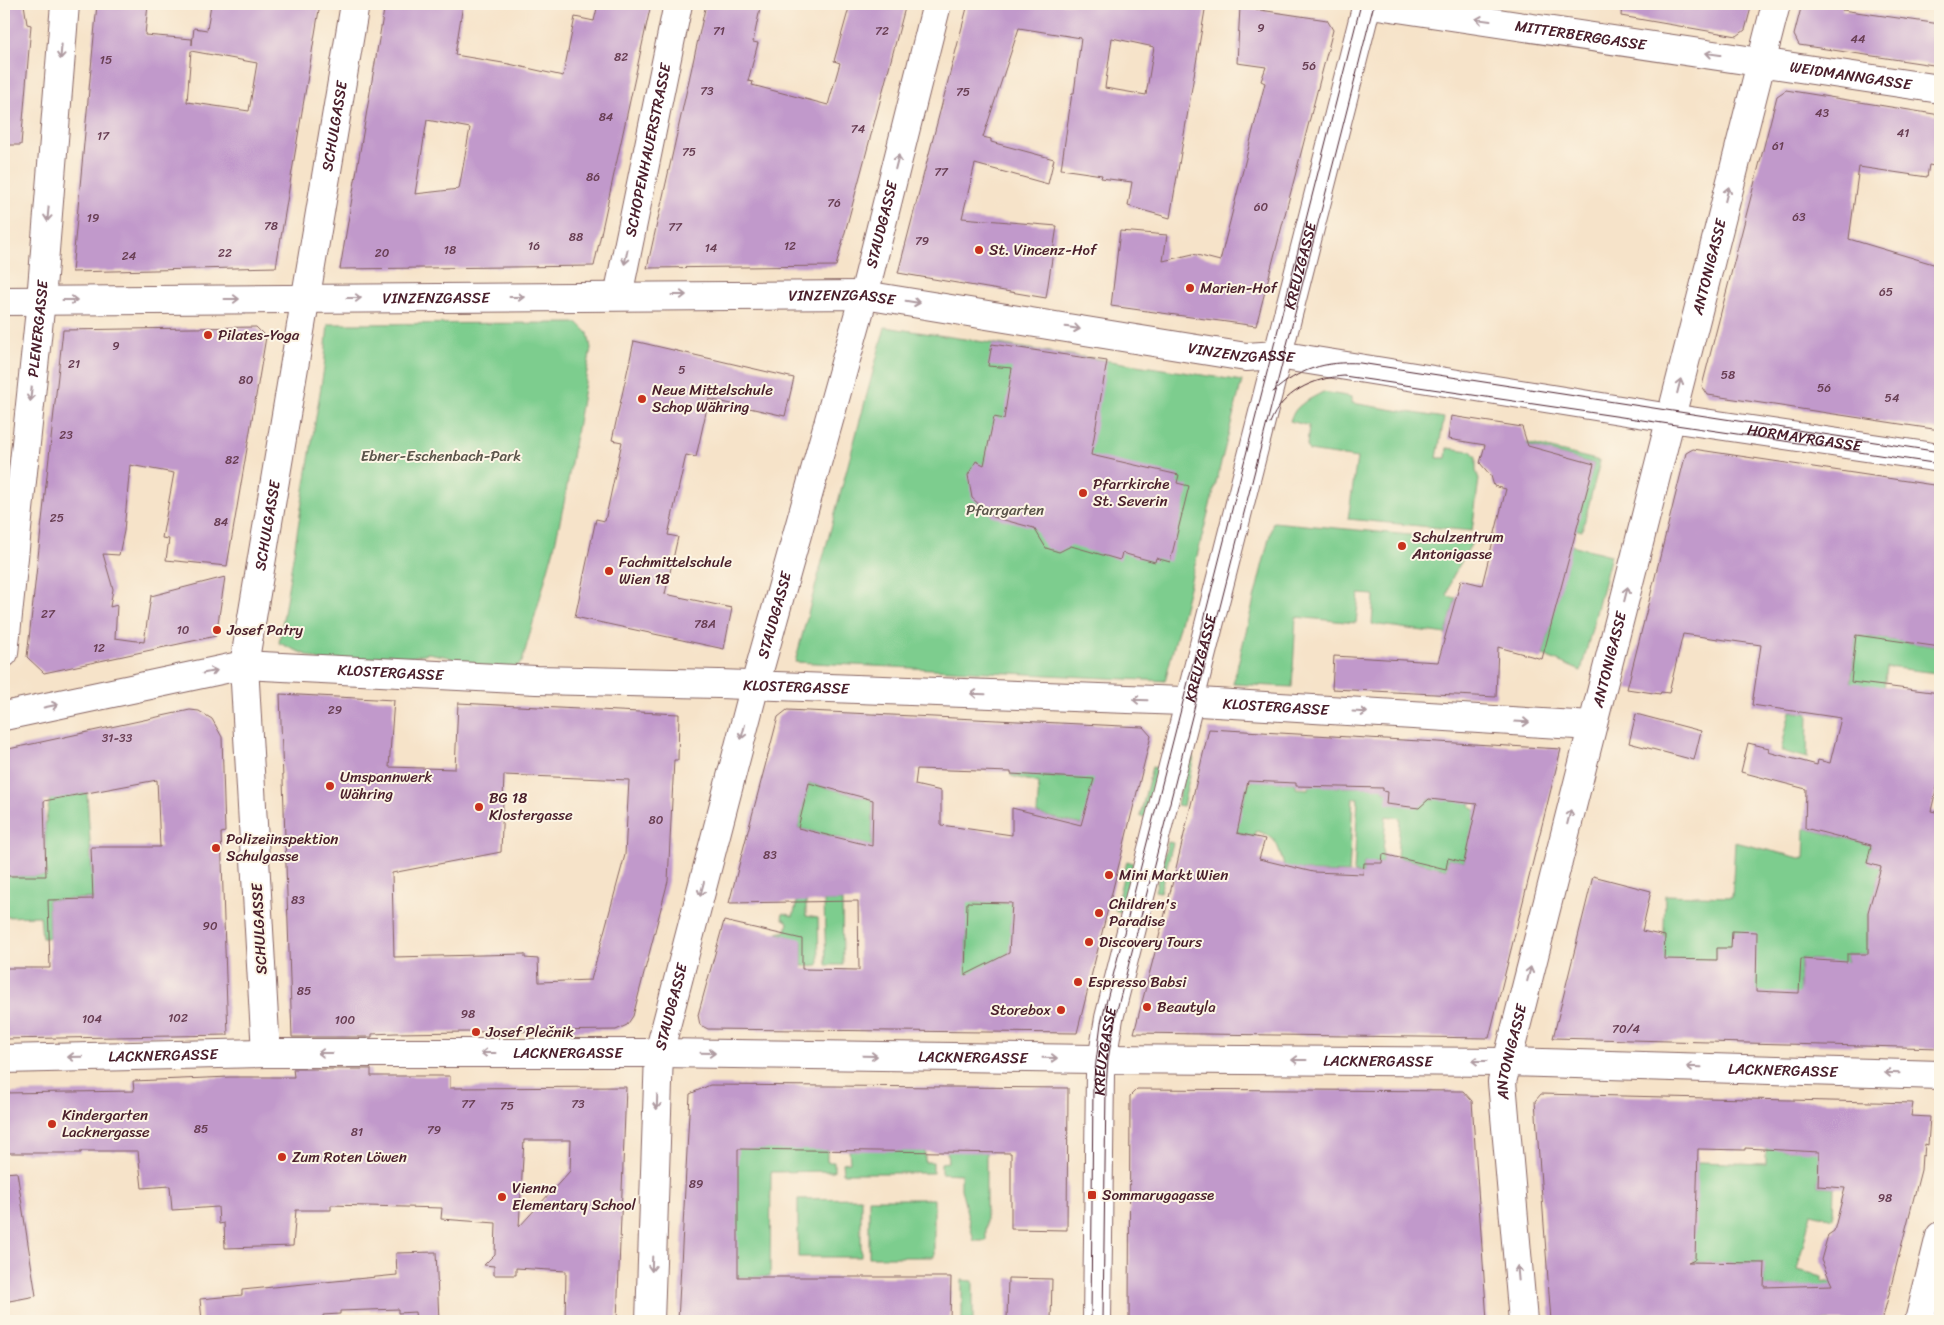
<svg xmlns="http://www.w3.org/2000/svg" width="1944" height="1325" font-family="Sriracha,sans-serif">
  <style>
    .green { fill: #7dcd8e; stroke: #64765c; fill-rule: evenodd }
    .building { fill: #c199cb; fill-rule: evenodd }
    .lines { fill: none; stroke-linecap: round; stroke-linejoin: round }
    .minor-casing { stroke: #866462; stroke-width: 30 }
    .minor { stroke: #fff; stroke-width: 28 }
    .tram { stroke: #4a1f2b; stroke-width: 1 }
    .oneway { stroke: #ae9aa0 }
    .poi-dot { fill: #c8321e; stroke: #fcf5e5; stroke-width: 2 }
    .labels { text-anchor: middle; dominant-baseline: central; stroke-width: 4; stroke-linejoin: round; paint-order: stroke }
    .number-label { font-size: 12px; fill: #683e53 }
    .street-label { font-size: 15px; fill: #4a1f2b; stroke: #fcf5e5 }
    .poi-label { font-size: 15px; fill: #4a1f2b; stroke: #fcf5e5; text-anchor: start }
    .park-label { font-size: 15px; fill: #595349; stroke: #fcf5e5 }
  </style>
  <rect width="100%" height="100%" fill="#fcf5e5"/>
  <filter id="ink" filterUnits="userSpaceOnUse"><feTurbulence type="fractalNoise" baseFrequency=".02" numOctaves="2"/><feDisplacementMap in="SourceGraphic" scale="10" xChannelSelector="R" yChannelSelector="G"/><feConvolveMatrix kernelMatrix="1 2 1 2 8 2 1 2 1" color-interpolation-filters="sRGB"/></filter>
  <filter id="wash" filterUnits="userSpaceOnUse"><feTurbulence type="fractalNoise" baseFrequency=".0096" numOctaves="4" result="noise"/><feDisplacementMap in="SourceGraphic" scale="20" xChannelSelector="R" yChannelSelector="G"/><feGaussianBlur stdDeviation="1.12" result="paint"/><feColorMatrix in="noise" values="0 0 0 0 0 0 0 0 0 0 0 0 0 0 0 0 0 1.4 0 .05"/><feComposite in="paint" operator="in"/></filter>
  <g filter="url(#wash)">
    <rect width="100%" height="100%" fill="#f6e3c9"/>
    <path class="green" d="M578 323 588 333 591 348 564 503 554 548 522 662 514 669 462 665 449 657 428 653 384 664 323 662 279 643 324 368 328 324Z
      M885 327 1242 381 1165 681 795 662Z
      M1323 392 1352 397V403L1444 418 1437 458H1446L1447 448 1471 451 1476 457V471L1479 479 1472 531 1348 519 1357 458 1309 451 1307 445 1309 426 1290 421C1295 404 1309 400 1323 392Z
      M1519 443H1527L1600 461 1582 531 1575 529 1594 464Z
      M1273 522 1473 541 1452 578 1447 596 1456 598 1446 634 1372 624 1374 595 1359 594 1356 623 1296 617 1292 687 1233 684Z
      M1571 545 1611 555 1581 671 1543 655Z
      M1856 635 1940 647 1936 673 1887 667 1879 722 1848 719Z
      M1790 711 1808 714 1807 758 1781 751Z
      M1189 755 1194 757 1183 806 1177 805Z
      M1152 767 1158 768 1145 817 1140 816Z
      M1011 768 1038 769 1039 776 1058 777 1096 775 1082 825 1037 814 1039 783 1011 776Z
      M1252 780 1296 783V788L1308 789 1309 784 1337 787H1384L1383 791 1398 792 1419 808 1426 799 1435 800 1436 794 1471 801 1470 805 1476 811 1464 862 1448 858 1446 869 1397 857 1400 818 1386 816 1381 874V863H1364L1363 874 1354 873 1358 798H1353L1349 873 1313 872 1284 866C1278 847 1278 836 1256 831L1255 837 1229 830 1236 802 1243 804 1247 787Z
      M809 783 873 800 872 846 798 828Z
      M87 793 92 874 127 897 48 900 49 938H42L40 916 4 917V876H46L45 826 50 798Z
      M1805 828 1871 845 1867 862 1881 867 1868 915V954H1847L1845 991 1819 960 1801 959 1799 997 1662 995 1665 895 1732 897 1735 842 1804 859ZM1717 948H1731L1704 976V960H1717Z
      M1168 842 1173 843 1160 892 1155 891Z
      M1127 861 1133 863 1121 912 1115 910Z
      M798 899 806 901V916L818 918 819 965 802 966V940L777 933 786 931 788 922 782 918 783 913 793 916Z
      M824 901H842L843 965H826Z
      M955 902 1012 903 1010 952 1007 954 1010 962 961 977 966 960V932Z
      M728 1129 827 1150V1162H834V1171L771 1172 770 1277H738Z
      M1766 1146C1785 1153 1801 1150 1820 1146L1818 1186 1834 1187 1833 1218 1811 1213 1797 1270 1822 1276V1281L1839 1284 1830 1321H1808V1316L1786 1286 1764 1287V1263L1693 1262 1697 1162 1766 1164Z
      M849 1150 925 1151V1162H933V1173H843L842 1163 850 1162Z
      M947 1151 986 1152V1241H974L961 1189V1174L941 1173V1163L948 1162Z
      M861 1198V1257H798V1199Z
      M869 1199H934V1257H869Z
      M962 1280 973 1281V1321L962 1320Z"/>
    <g id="blocks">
      <path class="building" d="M4 4H24L27 24 31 25 21 145H4Z
        M97 4H148L145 35 192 39V45L194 28 207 30 211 4H320L276 267 72 272ZM191 51 257 63 249 111 187 102Z
        M385 4H463L455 55 509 64 563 76 575 17 594 21 598 4H651L594 266 340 269ZM427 120 470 128 459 189 415 194Z
        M706 4H761L753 42 758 43 748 81 753 82 752 85 828 105 840 63 834 61 849 8 854 9 855 4H906L836 266 647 268Z
        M968 4H1206L1170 218 1128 206 1132 182 1101 178 1102 175 1061 169 1072 93H1074L1081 38 1019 28 983 137 991 139V142L1054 159 1048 184 975 164 962 218 1057 226 1046 298 898 273ZM1112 38 1154 47 1146 95 1105 88Z
        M1622 4H1752L1745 30 1737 36 1621 16Z
        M1802 4H1843L1842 10 1940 24V66L1799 45 1794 35Z
        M1240 7 1327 20 1333 30 1256 326 1111 306 1120 231 1167 235 1163 261 1193 254 1220 261 1265 83 1261 81 1266 67 1237 63Z
        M1786 90 1940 115V167L1929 165 1927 177 1859 167 1849 239 1940 266V430L1708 395 1702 386 1777 96Z
        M256 327 266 337 227 566 166 560 169 539 162 538 174 473 130 465 124 531 119 555 103 554 113 589 110 607 117 605 115 638 144 642 151 596 225 577 216 636 44 673 27 657 63 330Z
        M634 341 794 378 785 416 709 399 696 457 686 455 668 535 678 537 665 594 732 608 724 649 575 617 596 519 605 521 622 442 612 440Z
        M992 344 1107 361 1091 455 1179 475 1177 483 1189 486 1170 562 1156 558 1155 562 1122 553 1120 560 1071 546 1059 552 1046 548 1034 528 993 517 972 498 968 475 976 461 984 465 994 417 1004 419 1012 368 988 366Z
        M1451 416 1522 427 1528 446 1594 464 1542 659 1498 647 1496 697 1332 689 1334 656 1438 662 1461 580 1482 585 1506 489 1494 486 1491 476 1480 463 1485 445 1448 439Z
        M1693 449 1940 486V647L1856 635 1851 682 1940 693V774L1931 811 1940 813V1048L1553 1038 1593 876 1651 891 1642 931 1665 936 1664 959 1717 960V948H1731L1732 931 1757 932 1756 991 1799 993 1801 959 1847 962V954H1868V912L1881 867 1867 863 1871 845 1805 828 1806 789 1741 772 1748 743 1769 748 1768 752 1817 765 1818 760 1830 763 1841 718 1752 705 1761 645 1683 634 1669 693 1661 692 1660 694 1627 689 1686 453Z
        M280 694 394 700 389 767 455 769 458 703 679 714 678 760H674L668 881 633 1016 627 1025 616 1030 395 1033 372 1034V1037H292ZM504 775 629 780 625 855 591 980 539 982 538 959 525 958V954L394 957 392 873 501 852Z
        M190 710 199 711 212 719 222 737 225 832 221 833 228 1035 4 1039V968H50L48 900 93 899 91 847H160L157 780 44 801 46 876H4V750Z
        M787 710 1143 727 1151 736 1077 1033 708 1029 700 1025 698 1015 724 921 802 939V969L859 970 858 901 729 903 778 717ZM917 769 1011 772V774L1094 779 1081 825 1012 808V835L941 825V791L915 785ZM809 783 873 800 872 846 798 828ZM967 902 1012 903 1009 953 965 975Z
        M1636 714 1701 731 1694 760 1629 743Z
        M1209 729 1561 749 1489 1038 1134 1033 1167 906ZM1248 781 1296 783V786L1383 788V791L1387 792 1386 804 1419 808 1429 799 1477 804 1464 862 1448 858 1446 869 1383 854 1382 863H1364L1363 874 1313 872 1259 859 1265 839 1237 833Z
        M293 1069H371V1076H450V1088L626 1087 617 1321H565L566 1271 516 1268V1275H494V1266L484 1265 495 1254 496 1223 441 1219 442 1208 331 1205V1210H296L293 1246 225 1248 224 1223 219 1224 218 1207 172 1210 170 1186 142 1188 138 1151H81V1153H4V1093L134 1091 133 1081 230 1077H294ZM524 1140H571L570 1171 519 1227Z
        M710 1085 1068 1088 1067 1230 1011 1229V1153L738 1149V1277H951L950 1321H678L690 1094Z
        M1137 1089 1463 1091 1472 1101 1487 1321H1129L1130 1096Z
        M1541 1094 1913 1103 1911 1116 1930 1117 1928 1145 1925 1144 1924 1156 1922 1155 1921 1170 1882 1321H1551L1535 1101ZM1745 1148 1819 1152 1818 1186 1845 1188 1834 1231 1828 1235 1821 1260 1832 1285 1764 1287 1765 1263 1688 1262 1695 1259 1698 1149 1745 1150Z
        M17 1172 36 1296 4 1302V1173Z
        M436 1252 439 1321H416L415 1312 398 1313V1309L340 1311V1314L323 1315 324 1321H202L200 1299 242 1295V1290L397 1275 396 1253Z
        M1008 1278 1052 1279 1051 1321H1007Z"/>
    </g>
  </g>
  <g filter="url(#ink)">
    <use href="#blocks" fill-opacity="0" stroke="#866462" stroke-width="1"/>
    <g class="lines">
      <defs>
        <g id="minor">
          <path id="s1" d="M1371 4 1940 89"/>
          <path id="s2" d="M618 296 678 4"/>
          <path id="s3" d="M4 301 864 295 1246 357 1278 355 1670 418 1940 458"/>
          <path id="s4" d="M4 653 41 300 65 4"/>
          <path id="s5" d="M4 716 244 665 536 680 719 684 1183 701 1592 726"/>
          <path id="s6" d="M266 1053 244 665 355 4"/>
          <path id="s7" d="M4 1059 266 1053H659L1095 1059 1507 1062 1940 1075"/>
          <path id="s8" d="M650 1321 659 1053 755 685 864 295 937 4"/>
          <path id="s9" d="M1097 1321 1100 1073 1109 1018 1367 4"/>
          <path id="s10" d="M1523 1321 1502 1082 1776 4"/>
          <path d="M1919 1321 1940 1236"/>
        </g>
      </defs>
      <use href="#minor" class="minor-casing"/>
      <use href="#minor" class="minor"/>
      <path class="tram" d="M1273 392C1299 369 1325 361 1360 363L1940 452
        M1270 423C1282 392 1313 378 1344 376L1940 464
        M1091 1321 1093 1086 1101 1023 1361 4
        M1103 1321 1106 1088 1108 1059 1116 1014 1374 4"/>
    </g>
    <defs><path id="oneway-shaft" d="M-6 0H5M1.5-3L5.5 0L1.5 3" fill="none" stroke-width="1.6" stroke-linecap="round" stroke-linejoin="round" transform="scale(1.25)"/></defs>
    <g class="oneway">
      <use href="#oneway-shaft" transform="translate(1483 20) rotate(-172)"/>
      <use href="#oneway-shaft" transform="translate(61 52) rotate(95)"/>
      <use href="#oneway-shaft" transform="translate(1713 54) rotate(-172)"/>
      <use href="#oneway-shaft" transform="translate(897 162) rotate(-76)"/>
      <use href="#oneway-shaft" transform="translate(1727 194) rotate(-76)"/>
      <use href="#oneway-shaft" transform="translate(48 214) rotate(95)"/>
      <use href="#oneway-shaft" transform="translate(626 257) rotate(102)"/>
      <use href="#oneway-shaft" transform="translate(679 295)"/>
      <use href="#oneway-shaft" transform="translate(517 297)"/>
      <use href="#oneway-shaft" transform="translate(354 298)"/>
      <use href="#oneway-shaft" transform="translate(232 299)"/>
      <use href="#oneway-shaft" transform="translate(70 300)"/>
      <use href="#oneway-shaft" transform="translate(913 302) rotate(9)"/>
      <use href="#oneway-shaft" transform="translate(1073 328) rotate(9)"/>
      <use href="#oneway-shaft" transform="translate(1679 386) rotate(-76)"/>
      <use href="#oneway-shaft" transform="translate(31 394) rotate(96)"/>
      <use href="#oneway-shaft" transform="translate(1626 594) rotate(-76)"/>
      <use href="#oneway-shaft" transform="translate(210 672) rotate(-12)"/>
      <use href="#oneway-shaft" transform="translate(978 694) rotate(-178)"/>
      <use href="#oneway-shaft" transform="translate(1140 700) rotate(-178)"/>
      <use href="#oneway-shaft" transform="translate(51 706) rotate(-12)"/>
      <use href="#oneway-shaft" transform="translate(1360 712) rotate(3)"/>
      <use href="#oneway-shaft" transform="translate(1522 722) rotate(3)"/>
      <use href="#oneway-shaft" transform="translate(743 732) rotate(105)"/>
      <use href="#oneway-shaft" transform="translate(1569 817) rotate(-76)"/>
      <use href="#oneway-shaft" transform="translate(702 889) rotate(105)"/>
      <use href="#oneway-shaft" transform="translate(1529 974) rotate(-76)"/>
      <use href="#oneway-shaft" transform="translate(325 1053) rotate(180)"/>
      <use href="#oneway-shaft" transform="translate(488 1053) rotate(180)"/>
      <use href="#oneway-shaft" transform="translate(708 1053) rotate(1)"/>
      <use href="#oneway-shaft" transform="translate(870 1056) rotate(1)"/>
      <use href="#oneway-shaft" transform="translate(75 1057) rotate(179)"/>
      <use href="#oneway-shaft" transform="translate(1050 1058) rotate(1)"/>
      <use href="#oneway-shaft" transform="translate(1299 1060) rotate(-180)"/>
      <use href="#oneway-shaft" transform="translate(1479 1061) rotate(-180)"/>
      <use href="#oneway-shaft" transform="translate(1694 1067) rotate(-178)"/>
      <use href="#oneway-shaft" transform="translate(1892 1073) rotate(-178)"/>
      <use href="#oneway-shaft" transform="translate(657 1102) rotate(92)"/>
      <use href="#oneway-shaft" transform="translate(652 1264) rotate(92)"/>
      <use href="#oneway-shaft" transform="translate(1518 1273) rotate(-95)"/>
    </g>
  </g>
  <g class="poi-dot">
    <circle cx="979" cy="250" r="5"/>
    <circle cx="1190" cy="288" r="5"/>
    <circle cx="208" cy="335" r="5"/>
    <circle cx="642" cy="399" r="5"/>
    <circle cx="1083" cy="493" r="5"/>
    <circle cx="1402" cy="546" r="5"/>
    <circle cx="609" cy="571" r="5"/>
    <circle cx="217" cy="630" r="5"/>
    <circle cx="330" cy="786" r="5"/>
    <circle cx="479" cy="807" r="5"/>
    <circle cx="216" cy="848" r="5"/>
    <circle cx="1109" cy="875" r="5"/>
    <circle cx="1099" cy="913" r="5"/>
    <circle cx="1089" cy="942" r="5"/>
    <circle cx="1078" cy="982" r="5"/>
    <circle cx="1147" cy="1007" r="5"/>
    <circle cx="1061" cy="1010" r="5"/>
    <circle cx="476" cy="1032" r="5"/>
    <circle cx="52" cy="1124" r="5"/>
    <circle cx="282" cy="1157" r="5"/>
    <rect x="1087" y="1190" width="10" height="10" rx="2.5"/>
    <circle cx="502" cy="1197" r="5"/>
  </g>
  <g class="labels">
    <g class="number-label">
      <text x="1261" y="28">9</text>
      <text x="719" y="31">71</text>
      <text x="882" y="31">72</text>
      <text x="1858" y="39">44</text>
      <text x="621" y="57">82</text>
      <text x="106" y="60">15</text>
      <text x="1309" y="66">56</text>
      <text x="707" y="91">73</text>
      <text x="963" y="92">75</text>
      <text x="1822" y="113">43</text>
      <text x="606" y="117">84</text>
      <text x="858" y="129">74</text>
      <text x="1903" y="133">41</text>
      <text x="103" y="136">17</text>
      <text x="1778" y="146">61</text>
      <text x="689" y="152">75</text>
      <text x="941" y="172">77</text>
      <text x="593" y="177">86</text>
      <text x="834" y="203">76</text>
      <text x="1261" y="207">60</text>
      <text x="1799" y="217">63</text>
      <text x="93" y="218">19</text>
      <text x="271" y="226">78</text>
      <text x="675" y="227">77</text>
      <text x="576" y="237">88</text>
      <text x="922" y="241">79</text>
      <text x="534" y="246">16</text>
      <text x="790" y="246">12</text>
      <text x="711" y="248">14</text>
      <text x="450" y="250">18</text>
      <text x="225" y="253">22</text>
      <text x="382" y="253">20</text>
      <text x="129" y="256">24</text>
      <text x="1886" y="292">65</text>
      <text x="116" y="346">9</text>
      <text x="74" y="364">21</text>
      <text x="682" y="370">5</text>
      <text x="1728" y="375">58</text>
      <text x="246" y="380">80</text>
      <text x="1824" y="388">56</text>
      <text x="1892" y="398">54</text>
      <text x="66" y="435">23</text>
      <text x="232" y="460">82</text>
      <text x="57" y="518">25</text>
      <text x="221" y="522">84</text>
      <text x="48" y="614">27</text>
      <text x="705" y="624">78A</text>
      <text x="183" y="630">10</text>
      <text x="99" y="648">12</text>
      <text x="335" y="710">29</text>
      <text x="117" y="738">31-33</text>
      <text x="656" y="820">80</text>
      <text x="770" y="855">83</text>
      <text x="298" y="900">83</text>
      <text x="210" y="926">90</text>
      <text x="304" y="991">85</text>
      <text x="468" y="1014">98</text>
      <text x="178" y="1018">102</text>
      <text x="92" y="1019">104</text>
      <text x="345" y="1020">100</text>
      <text x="1626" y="1029">70/4</text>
      <text x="468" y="1104">77</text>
      <text x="578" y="1104">73</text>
      <text x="507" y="1106">75</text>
      <text x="201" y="1129">85</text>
      <text x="434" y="1130">79</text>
      <text x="357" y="1132">81</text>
      <text x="696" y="1184">89</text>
      <text x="1885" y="1198">98</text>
    </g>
    <g class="street-label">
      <text stroke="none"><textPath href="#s1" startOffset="212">MITTERBERGGASSE</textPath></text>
      <text stroke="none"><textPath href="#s1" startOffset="485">WEIDMANNGASSE</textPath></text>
      <text stroke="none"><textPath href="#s6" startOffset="935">SCHULGASSE</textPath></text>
      <text stroke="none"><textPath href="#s2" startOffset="149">SCHOPENHAUERSTRASSE</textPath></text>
      <text stroke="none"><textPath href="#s8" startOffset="1126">STAUDGASSE</textPath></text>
      <text stroke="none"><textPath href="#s9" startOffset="1080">KREUZGASSE</textPath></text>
      <text stroke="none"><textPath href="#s10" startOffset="1081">ANTONIGASSE</textPath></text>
      <text stroke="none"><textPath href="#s3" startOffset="432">VINZENZGASSE</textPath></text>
      <text stroke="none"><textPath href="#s3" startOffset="838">VINZENZGASSE</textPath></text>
      <text stroke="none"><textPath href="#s4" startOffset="326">PLENERGASSE</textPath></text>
      <text stroke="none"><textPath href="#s3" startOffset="1242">VINZENZGASSE</textPath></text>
      <text stroke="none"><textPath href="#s3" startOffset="1812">HORMAYRGASSE</textPath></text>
      <text stroke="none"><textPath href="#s6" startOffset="530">SCHULGASSE</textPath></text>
      <text stroke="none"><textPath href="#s8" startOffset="721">STAUDGASSE</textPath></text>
      <text stroke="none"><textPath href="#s9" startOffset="675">KREUZGASSE</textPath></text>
      <text stroke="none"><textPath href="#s10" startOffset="676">ANTONIGASSE</textPath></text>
      <text stroke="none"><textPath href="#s5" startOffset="392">KLOSTERGASSE</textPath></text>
      <text stroke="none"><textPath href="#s5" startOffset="798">KLOSTERGASSE</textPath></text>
      <text stroke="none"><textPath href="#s5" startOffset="1278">KLOSTERGASSE</textPath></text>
      <text transform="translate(259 929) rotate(-93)">SCHULGASSE</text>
      <text stroke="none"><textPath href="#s8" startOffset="316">STAUDGASSE</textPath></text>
      <text stroke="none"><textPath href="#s9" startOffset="270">KREUZGASSE</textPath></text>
      <text stroke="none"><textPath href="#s10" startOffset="271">ANTONIGASSE</textPath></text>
      <text stroke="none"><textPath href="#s7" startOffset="564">LACKNERGASSE</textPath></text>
      <text stroke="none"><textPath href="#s7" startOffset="159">LACKNERGASSE</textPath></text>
      <text stroke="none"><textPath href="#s7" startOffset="969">LACKNERGASSE</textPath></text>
      <text stroke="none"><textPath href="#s7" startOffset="1374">LACKNERGASSE</textPath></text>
      <text stroke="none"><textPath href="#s7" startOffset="1779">LACKNERGASSE</textPath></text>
    </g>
    <g class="poi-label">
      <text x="989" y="250">St. Vincenz-Hof</text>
      <text x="1200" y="288">Marien-Hof</text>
      <text x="218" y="335">Pilates-Yoga</text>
      <text x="652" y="390">Neue Mittelschule<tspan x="652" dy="17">Schop Währing</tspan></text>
      <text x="1093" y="484">Pfarrkirche<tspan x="1093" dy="17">St. Severin</tspan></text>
      <text x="1412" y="537">Schulzentrum<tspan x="1412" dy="17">Antonigasse</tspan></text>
      <text x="619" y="562">Fachmittelschule<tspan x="619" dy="17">Wien 18</tspan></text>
      <text x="227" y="630">Josef Patry</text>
      <text x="340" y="777">Umspannwerk<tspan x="340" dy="17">Währing</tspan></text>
      <text x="489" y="798">BG 18<tspan x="489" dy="17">Klostergasse</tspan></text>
      <text x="226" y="839">Polizeiinspektion<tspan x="226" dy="17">Schulgasse</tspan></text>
      <text x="1119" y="875">Mini Markt Wien</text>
      <text x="1109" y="904">Children's<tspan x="1109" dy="17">Paradise</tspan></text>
      <text x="1099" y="942">Discovery Tours</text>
      <text x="1088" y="982">Espresso Babsi</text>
      <text x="1157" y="1007">Beautyla</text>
      <text x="1051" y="1010" text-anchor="end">Storebox</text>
      <text x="486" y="1032">Josef Plečnik</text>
      <text x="62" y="1115">Kindergarten<tspan x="62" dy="17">Lacknergasse</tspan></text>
      <text x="292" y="1157">Zum Roten Löwen</text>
      <text x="512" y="1188">Vienna<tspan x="512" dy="17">Elementary School</tspan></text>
      <text x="1102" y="1195">Sommarugagasse</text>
    </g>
    <g class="park-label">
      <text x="441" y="456">Ebner-Eschenbach-Park</text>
      <text x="1005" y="510">Pfarrgarten</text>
    </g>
  </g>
  <rect width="1944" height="1325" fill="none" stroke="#fcf5e5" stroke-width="20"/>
</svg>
